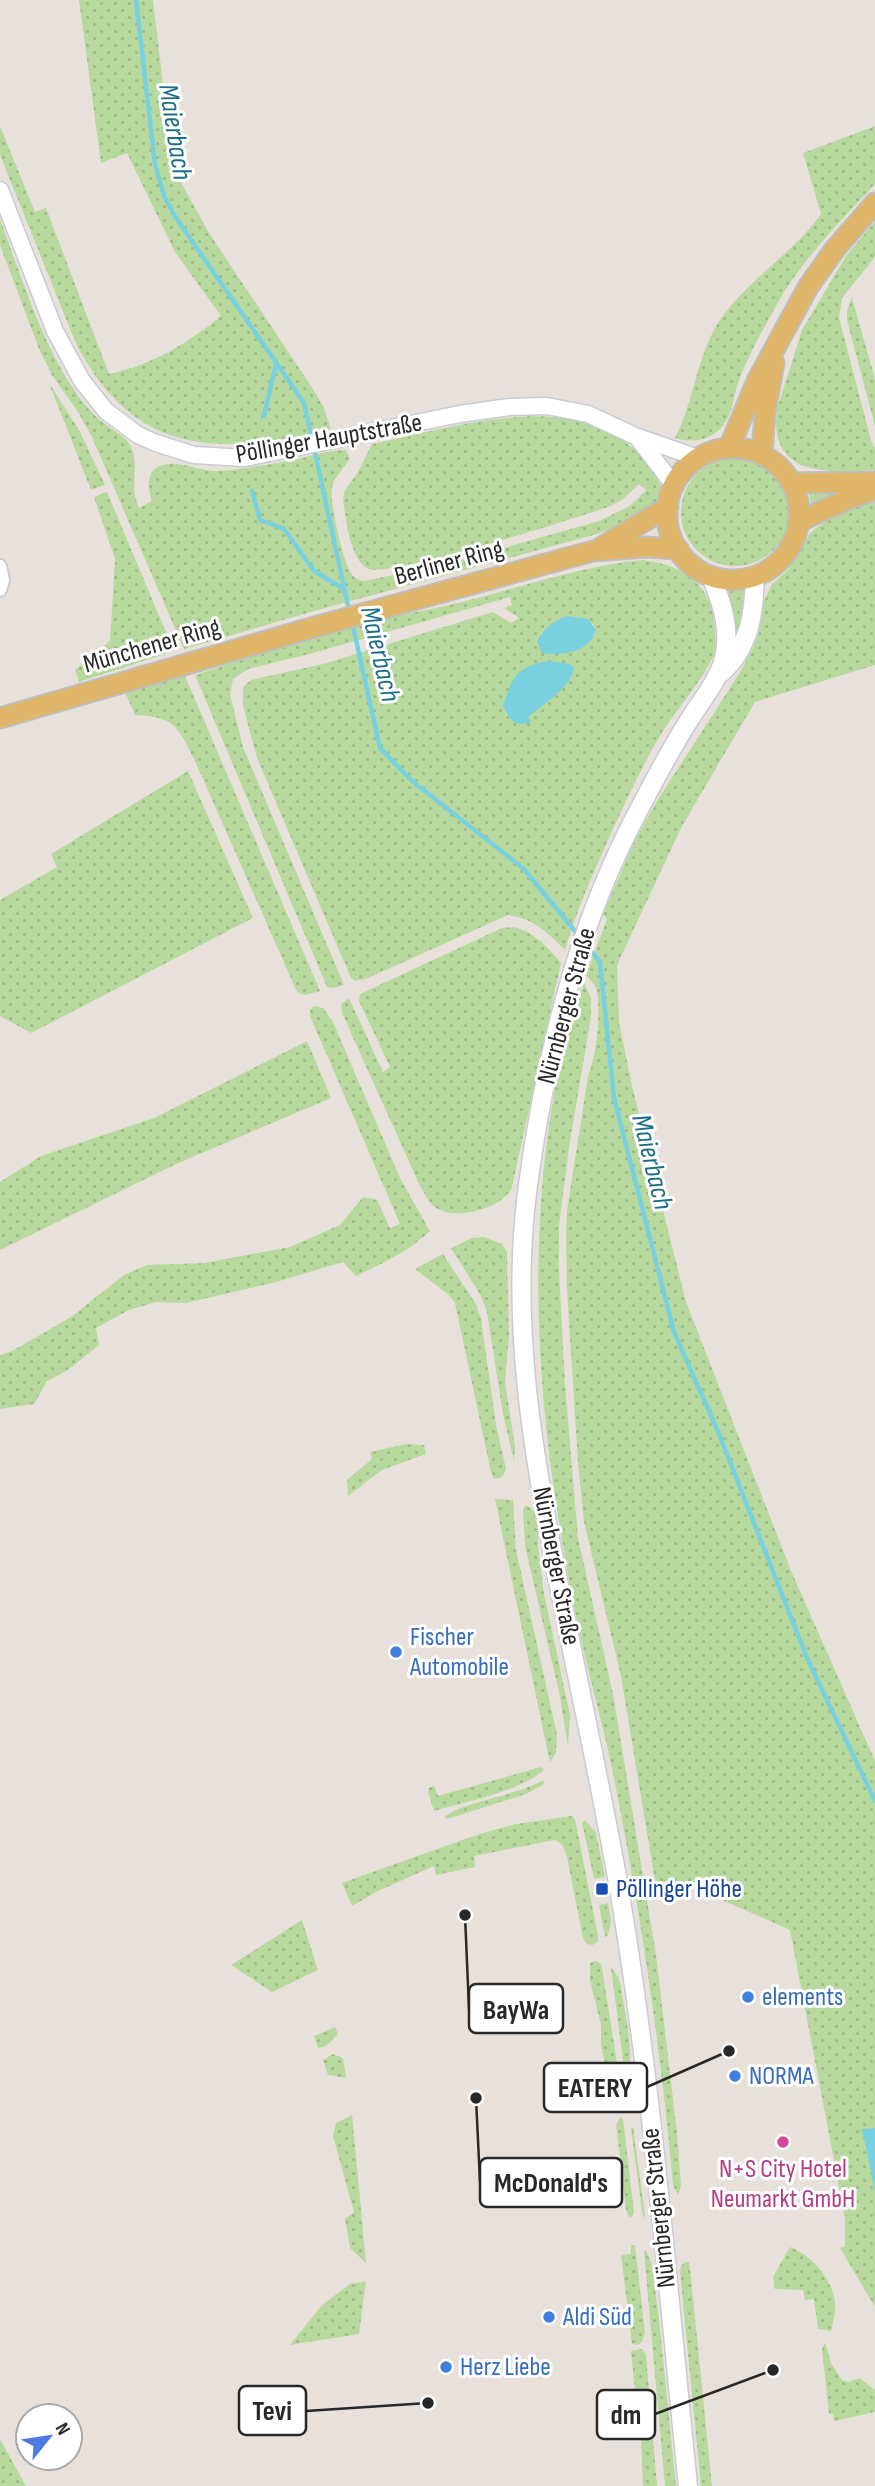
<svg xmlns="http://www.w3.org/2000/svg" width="875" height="2486" font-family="'Sofia Sans Condensed',sans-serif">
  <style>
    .grass { fill: url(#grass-dots); fill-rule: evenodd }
    .water { fill: #79d0df }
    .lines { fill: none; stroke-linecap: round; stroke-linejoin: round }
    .stream { stroke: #79d0df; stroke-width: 4.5 }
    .minor-casing { stroke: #c6cbd4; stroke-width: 16 }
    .tertiary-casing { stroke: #c6cbd4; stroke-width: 19 }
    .secondary-casing { stroke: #c6cbd4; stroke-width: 21 }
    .primary-casing { stroke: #bebebe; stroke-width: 23 }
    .minor { stroke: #fff; stroke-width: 12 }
    .tertiary { stroke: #fff; stroke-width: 16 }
    .secondary { stroke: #fff; stroke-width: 18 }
    .primary { stroke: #dfb669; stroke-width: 19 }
    .shop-dot { fill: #3f7fe0; stroke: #fff; stroke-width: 2.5 }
    .transit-dot { fill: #1a4fb4; stroke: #fff; stroke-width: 2.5 }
    .hotel-dot { fill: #d1479c; stroke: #fff; stroke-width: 2.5 }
    .labels { text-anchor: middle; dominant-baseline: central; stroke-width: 6; stroke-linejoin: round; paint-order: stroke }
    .street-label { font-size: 26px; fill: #282828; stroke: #fff }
    .shop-label { font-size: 26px; fill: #366cbe; stroke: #fff; text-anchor: start }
    .transit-label { font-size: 26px; fill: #164399; stroke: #fff; text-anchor: start }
    .hotel-label { font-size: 26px; fill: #b23c85; stroke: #fff }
    .water-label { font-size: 28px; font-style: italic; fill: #1c6e87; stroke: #fff }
    .leader { fill: none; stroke: #282828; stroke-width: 2.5 }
    .callout-dot { fill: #282828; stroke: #fff; stroke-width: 2.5 }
    .callout { fill: #fff; stroke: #282828; stroke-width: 2.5 }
    .callout-label { font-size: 28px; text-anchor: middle; font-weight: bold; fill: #282828 }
  </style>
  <defs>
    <pattern id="grass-dots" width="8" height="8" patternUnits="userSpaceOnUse" patternTransform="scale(1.75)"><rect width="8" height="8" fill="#b8d99d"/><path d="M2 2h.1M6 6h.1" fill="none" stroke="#9eba87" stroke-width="1.8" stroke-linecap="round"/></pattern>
  </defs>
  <rect width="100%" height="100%" fill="#e8e1db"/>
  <path class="grass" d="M79 0H153L173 168 209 233 311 386 323 406 331 429C218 456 133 457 75 341L0 155V126L35 212 46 208 109 374C152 365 187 344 221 316L175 252 127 153 101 163Z
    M875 126V184C840 222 803 258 777 304 764 328 749 354 739 380 733 397 733 416 720 429 708 441 691 443 675 438 694 401 696 359 718 323 745 281 792 255 821 214L803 153Z
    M0 219C20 273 41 341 73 388 82 402 92 414 105 424 114 431 124 435 130 445 141 467 128 483 139 508L152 501C149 492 146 478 154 470 170 455 199 472 218 471 244 469 272 464 298 459 314 455 330 450 346 450L350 459C345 467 334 477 332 487 329 500 343 562 351 573 354 578 358 580 364 581L447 564 599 521 630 506 646 490 639 484 622 500 608 507C576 518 391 577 369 569 350 562 346 518 343 500L344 492 358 472 372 444C429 432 498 412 556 417 572 418 592 424 607 431 628 441 679 479 654 506 642 519 614 528 597 534L314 611 184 649 92 437 78 412 52 375 39 349 0 245Z
    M875 221V257L842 298 839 318 872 444 875 448V470C827 473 768 477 777 409L802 330 846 256Z
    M852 298 875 379V426L847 320V311Z
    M49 383 79 430 105 485 91 490Z
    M681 512a54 54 0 1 1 108 0a54 54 0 1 1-108 0Z
    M808 490 839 491 812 508Z
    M107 492 174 651 79 682 75 670 110 641 115 559 94 497Z
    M875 500V665L755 702 682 826 617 965 619 1023 633 1090 686 1302 792 1573 875 1761V2307L840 2248 845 2246V2218L790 1930 686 1884 682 1897 657 1893 621 1676 584 1522 578 1462 567 1290 566 1235 567 1211 588 1076C596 1059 602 1007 596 988 594 983 589 979 586 975L607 919 603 914 634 842 657 801 739 674 753 648 759 632 763 603 772 584 789 569 809 534 816 528 852 506Z
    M643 560C684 565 714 586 715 630 715 636 717 645 715 651 708 674 677 709 663 731 643 763 628 798 612 831 595 870 577 908 565 950 548 933 533 918 508 915L368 978 355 981 351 978 257 758 243 705V687L251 680 323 664 493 612 511 623 519 618 504 608 512 605 510 597 313 653 248 669 233 679 230 695 243 747 344 985 333 988 327 987 195 675C264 652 334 631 405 614 424 610 443 607 462 602 522 587 581 566 643 560ZM559 619 593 624 596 630 594 636 540 634ZM572 676 551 698 527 717 507 716 503 706 507 694Z
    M746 590 743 616 736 639 734 619 726 591Z
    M185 676 320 991 305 995 297 992 195 761C178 727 176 717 135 715L125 692Z
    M188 771 253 918 31 1033 0 1016V900L57 867 51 854Z
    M513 927C533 931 548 947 561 963L512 1187C504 1208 457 1220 438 1209 430 1205 426 1196 421 1188L342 1013 341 1004 349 998 383 1072 390 1067 359 1001 360 994 502 928Z
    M584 982 591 999V1017L569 1147 559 1225V1270L565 1385 578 1538 613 1694 656 1955 677 2133 681 2186 678 2195 673 2186C661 2048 640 1909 613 1773 602 1719 586 1666 575 1612 540 1436 523 1261 556 1083 562 1048 574 1016 584 982Z
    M314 1006 323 1008 332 1020 401 1180 430 1231C408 1252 383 1263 356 1276L343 1262 276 1282 186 1303 156 1302 129 1310 96 1328 99 1345 68 1370 47 1381 34 1404 0 1409V1355L12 1351 71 1317 124 1275 147 1265 204 1263 290 1247 340 1225 363 1197 377 1200 390 1228 400 1224 310 1016V1010Z
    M307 1041 331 1098 176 1164 0 1250V1182L41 1156 154 1118Z
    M484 1237 502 1244 507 1252 509 1335 505 1382 515 1447 514 1461 503 1414 487 1312 480 1294 451 1248 472 1238Z
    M443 1254 476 1304 481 1319 496 1425 506 1469C505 1474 500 1480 494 1479L491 1472 455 1303 449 1295 415 1269Z
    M406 1444 424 1445 426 1454 382 1470 348 1496 347 1480 372 1459 370 1452Z
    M495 1499 513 1500 516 1550 557 1735 556 1752 550 1763Z
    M526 1505 534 1511 538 1522V1547L544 1594 570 1715 568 1747 560 1696 525 1546 523 1509Z
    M541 1767 544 1770C518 1792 468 1801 434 1811L428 1792 429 1788 434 1786 438 1796Z
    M543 1780 544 1784 526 1794 447 1819 445 1817C457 1803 520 1795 543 1780Z
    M571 1816 575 1819 598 1936V1941L593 1945 587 1944 583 1938 567 1857C564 1849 563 1842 554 1840L474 1856 475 1867 436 1875 434 1866 378 1891 352 1906 342 1883 479 1834 516 1824Z
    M585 1820 596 1833 605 1877 594 1879 583 1827 582 1823Z
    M608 1903 611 1922 608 1935 605 1937 599 1905Z
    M302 1920 318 1970 272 1992 231 1965Z
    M596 1961 601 1964 602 1968 620 2082 619 2091 612 2095 603 2092 599 2087 609 2082 601 2045V2025L590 1980V1963Z
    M611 1967 618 1977 621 1986C623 2006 636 2055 627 2073L624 2068Z
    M335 2027 338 2034 326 2046 318 2048 314 2036Z
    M333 2054 343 2058 346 2078 328 2075 323 2060Z
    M352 2115 366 2263 350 2248 345 2219 354 2212 333 2136 336 2123Z
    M620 2118 623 2119 634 2212 631 2218 629 2217 626 2210 617 2132 616 2125Z
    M633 2127 645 2215 643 2218 631 2129Z
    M631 2245H635L645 2333 642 2342 638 2345 632 2344 621 2255 631 2254Z
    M790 2247C811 2255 833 2279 835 2303 836 2312 833 2322 831 2331L818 2329 814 2299 805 2300 803 2290 775 2289 773 2277Z
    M646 2250 652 2265 659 2319 676 2486H665L644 2252Z
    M685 2262H689L690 2268 712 2486H701L680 2272 681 2266Z
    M366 2281 359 2334 290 2345 322 2305 350 2284Z
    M825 2343 831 2363 842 2380 848 2382 860 2378 875 2390V2412L834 2421 833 2414H829L822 2349Z
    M642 2349 646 2355 657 2486H643L641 2437H632L628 2433 629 2423 638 2421 631 2351Z
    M0 2439 26 2486H0Z"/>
  <path class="water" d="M567 616 588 619 596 630C589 653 562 656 542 653L537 642C542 629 555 620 567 616Z
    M550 661 570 664 574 668C571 688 542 705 528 717L531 722C515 727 509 720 503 706 512 676 519 665 550 661Z
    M875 2128V2191L862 2129Z"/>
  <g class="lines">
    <path class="stream" d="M136 0 155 164 164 196 176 218 304 403 312 439
      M264 416 276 364
      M314 448 349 610
      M252 491 260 520 284 529 314 571 344 589
      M352 622 380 748 412 781 524 869 579 936
      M587 946 600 962 614 1098 674 1332 719 1434 807 1658 875 1801"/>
    <defs>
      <path id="minor" d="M0 566 3 580 0 590"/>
      <path id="tertiary" d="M0 190 55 331 82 381 106 411 138 435 156 443 194 455 245 458 460 414 509 407 547 406 588 414 635 436 698 458
        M637 437 674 485"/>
      <path id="secondary" d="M721 673C750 647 754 613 755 576
        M688 2486C667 2283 652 2078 617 1877 600 1783 580 1690 561 1596 534 1461 509 1323 528 1185 545 1061 574 937 631 825 649 790 667 755 688 722 700 702 716 684 723 662 732 632 722 603 711 576"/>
      <path id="primary" d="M729 448 757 381 808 287 835 249 875 203
        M667 514a66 66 0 1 1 132 0a66 66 0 1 1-132 0Z
        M762 455 765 412 774 363
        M791 483 875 482
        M798 522 850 498 875 490
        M600 548 668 507
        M0 718 318 626 593 551 646 547 678 549"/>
    </defs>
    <use href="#minor" class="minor-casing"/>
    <use href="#tertiary" class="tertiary-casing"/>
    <use href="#secondary" class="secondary-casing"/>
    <use href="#primary" class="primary-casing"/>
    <use href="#minor" class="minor"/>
    <use href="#tertiary" class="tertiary"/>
    <use href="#secondary" class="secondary"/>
    <use href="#primary" class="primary"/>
  </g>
  <g class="shop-dot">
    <circle cx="396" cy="1652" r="7"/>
    <circle cx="748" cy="1997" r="7"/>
    <circle cx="735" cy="2076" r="7"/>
    <circle cx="549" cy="2317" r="7"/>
    <circle cx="446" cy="2367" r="7"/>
  </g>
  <rect class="transit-dot" x="595" y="1882" width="14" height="14" rx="3.5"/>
  <circle class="hotel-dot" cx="783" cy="2142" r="7"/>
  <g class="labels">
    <g class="street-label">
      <text transform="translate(329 439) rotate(-10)">Pöllinger Hauptstraße</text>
      <text transform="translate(449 563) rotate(-15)">Berliner Ring</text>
      <text transform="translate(152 646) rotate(-16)">Münchener Ring</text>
      <text transform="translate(567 1006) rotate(-75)">Nürnberger Straße</text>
      <text transform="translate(556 1566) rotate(79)">Nürnberger Straße</text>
      <text transform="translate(659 2208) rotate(-96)">Nürnberger Straße</text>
    </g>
    <g class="shop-label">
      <text x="410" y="1637">Fischer<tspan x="410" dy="30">Automobile</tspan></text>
      <text x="762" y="1997">elements</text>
      <text x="749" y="2076">NORMA</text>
      <text x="563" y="2317">Aldi Süd</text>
      <text x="460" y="2367">Herz Liebe</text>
    </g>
    <g class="transit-label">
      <text x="616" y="1889">Pöllinger Höhe</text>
    </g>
    <g class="hotel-label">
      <text x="783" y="2169">N+S City Hotel<tspan x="783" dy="30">Neumarkt GmbH</tspan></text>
    </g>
    <g class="water-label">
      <text transform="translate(175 132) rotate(81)">Maierbach</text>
      <text transform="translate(380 654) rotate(77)">Maierbach</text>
      <text transform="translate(652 1162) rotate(76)">Maierbach</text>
    </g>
  </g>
  <path class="leader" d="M465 1915L469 2009M729 2051L647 2087M476 2098L480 2182M428 2403L306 2411M773 2370L655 2414"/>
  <g class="callout-dot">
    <circle cx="465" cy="1915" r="7"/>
    <circle cx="729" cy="2051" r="7"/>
    <circle cx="476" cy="2098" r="7"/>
    <circle cx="428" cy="2403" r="7"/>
    <circle cx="773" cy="2370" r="7"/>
  </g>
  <g class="callout">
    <rect x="469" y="1984" width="94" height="49" rx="7"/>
    <rect x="544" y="2063" width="103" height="49" rx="7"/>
    <rect x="480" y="2158" width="142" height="49" rx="7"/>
    <rect x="239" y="2386" width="67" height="49" rx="7"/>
    <rect x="597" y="2390" width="58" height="49" rx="7"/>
  </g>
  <g class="callout-label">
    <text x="516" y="2019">BayWa</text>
    <text x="595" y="2097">EATERY</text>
    <text x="551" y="2192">McDonald's</text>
    <text x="272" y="2420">Tevi</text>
    <text x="626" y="2424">dm</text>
  </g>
  <g transform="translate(49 2437) rotate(60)"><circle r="33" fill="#ffffff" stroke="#a9a9a9" stroke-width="2"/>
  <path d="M0-5L12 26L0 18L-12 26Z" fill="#4d7ae3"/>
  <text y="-10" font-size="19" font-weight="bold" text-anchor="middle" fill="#282828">N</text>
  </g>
</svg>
